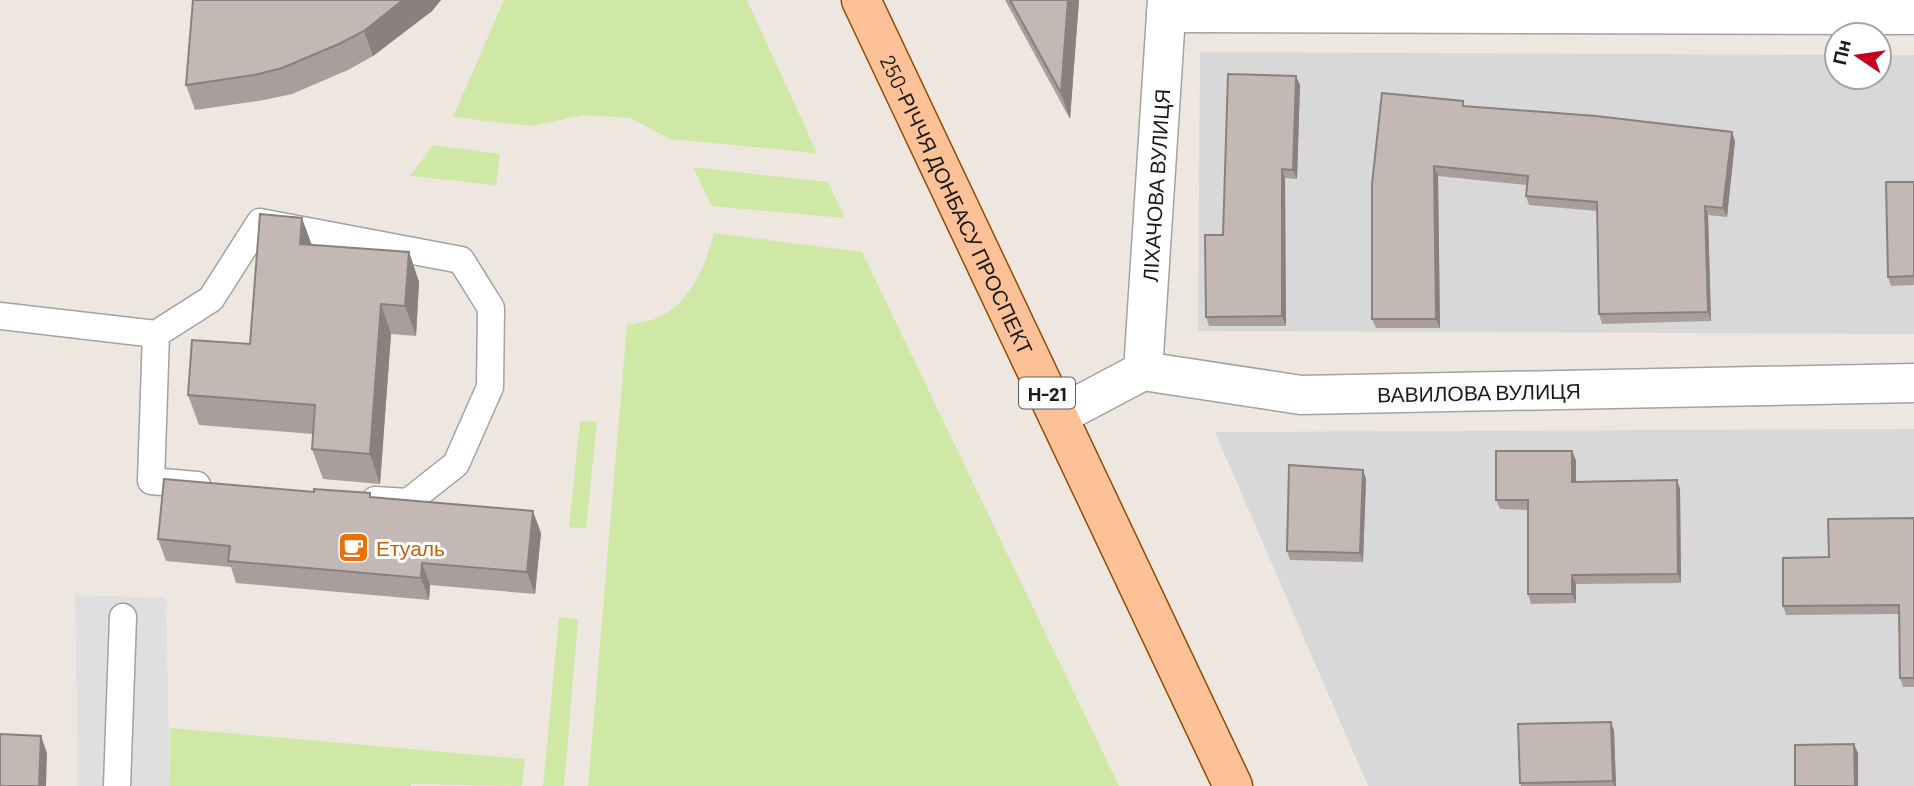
<svg xmlns="http://www.w3.org/2000/svg" width="1914" height="786" font-family="Barlow,sans-serif">
  <style>
    .residential { fill: #d9d8d8 }
    .grass { fill: #d0e8a5 }
    .parking { fill: #dfdfdf }
    .lines { fill: none; stroke-linecap: round; stroke-linejoin: round }
    .lane-casing { stroke: #a2a2a2; stroke-width: 29 }
    .street-casing { stroke: #a2a2a2; stroke-width: 41 }
    .primary-casing { stroke: #924c00; stroke-width: 41 }
    .lane { stroke: #fff; stroke-width: 26 }
    .street { stroke: #fff; stroke-width: 38 }
    .primary { stroke: #fcc196; stroke-width: 38 }
    .wall { fill: #a99e9b }
    .shaded-wall { fill: #89817e }
    .building { fill: #c4b8b4; stroke: #89817e; stroke-width: 2 }
    .labels { text-anchor: middle; dominant-baseline: central; stroke-width: 6; stroke-linejoin: round; paint-order: stroke }
    .shield { fill: #fff; stroke: #5f5f5f; stroke-width: 2 }
    .shield-label { font-size: 19px; font-weight: bold; fill: #1b1b1b }
    .street-label { font-size: 21px; fill: #1b1b1b; stroke: #fff }
    .food-label { font-size: 21px; fill: #c56008; stroke: #fff; text-anchor: start }
  </style>
  <rect width="100%" height="100%" fill="#ede7e0"/>
  <path class="residential" d="M1200 52 1837 55V77H1879V55H1914V334L1198 331Z
    M1914 429V786H1368L1215 432Z"/>
  <path class="grass" d="M504 0H747L817 153 670 139 630 118 583 115 533 126 453 117Z
    M433 145 500 154 496 185 410 176Z
    M693 167 828 182 845 218 712 206Z
    M714 233 862 252 1119 786H588L627 325C636 323 646 322 655 319 690 305 705 267 714 233Z
    M580 421 597 422 586 529 569 527Z
    M559 617 578 619 564 786H543Z
    M170 728 525 759 522 786 411 784V786H170Z"/>
  <path class="parking" d="M75 595 166 598 170 786H78Z"/>
  <g class="lines">
    <defs>
      <path id="lane" d="M0 316 156 334 211 299 260 222 461 260 491 308 490 387 456 464 408 502 375 500
        M156 334 151 481 197 485
        M117 786 123 617"/>
      <g id="street">
        <path d="M1166 13 1914 15"/>
        <path id="s1" d="M1143 371 1167 0"/>
        <path id="s2" d="M1058 416 1143 371 1301 395 1914 383"/>
      </g>
      <g id="primary">
        <path id="s3" d="M861 0 1233 786"/>
      </g>
    </defs>
    <use href="#lane" class="lane-casing"/>
    <use href="#street" class="street-casing"/>
    <use href="#primary" class="primary-casing"/>
    <use href="#lane" class="lane"/>
    <use href="#street" class="street"/>
    <use href="#primary" class="primary"/>
  </g>
  <path class="wall" d="M193 0H441L432 11 373 56 348 70 292 94 264 100 195 110 186 85Z
    M1005 0H1079L1070 119Z
    M1300 85 1297 179 1285 178 1286 326H1209L1206 317 1223 235Z
    M1465 106 1732 132 1735 141 1727 217 1708 215 1711 321 1602 324 1599 314 1597 211 1529 205 1526 196 1527 185 1438 176 1440 328H1376L1372 319V184Z
    M1914 182V285L1891 286 1888 277Z
    M312 245 409 252 419 282 416 336 391 334 380 484 323 479 312 449 313 434 199 425 188 395 250 344Z
    M1576 460V482L1677 480 1680 489 1681 583 1576 584V603L1531 604 1528 594V510L1500 509 1496 500Z
    M1363 470 1366 479 1363 562 1290 560 1287 551Z
    M314 492 370 493 371 497 541 533 535 594 430 585 429 600 236 583 231 567 166 561 158 539Z
    M1914 518V687H1903L1900 678 1899 614 1786 615 1783 606 1829 557Z
    M1611 722 1614 731 1616 786H1521L1520 783Z"/>
  <path class="shaded-wall" d="M403 0H441L432 11 373 56 364 31Z
    M1068 0H1079L1070 119 1061 93Z
    M1296 76 1300 85 1297 179 1293 170Z
    M1732 132 1735 141 1727 217 1723 208Z
    M1434 166 1438 176 1440 328 1436 319Z
    M1282 169 1285 178 1286 326 1282 316Z
    M1705 206 1708 215 1711 321 1708 312Z
    M302 218 313 248 300 244Z
    M409 252 419 282 416 336 405 306Z
    M381 304 391 334 380 484 370 454Z
    M1572 451 1576 460V491L1572 482Z
    M1363 470 1366 479 1363 562 1360 553Z
    M1677 480 1680 489 1681 583 1678 574Z
    M533 511 541 533 535 594 527 572Z
    M422 563 430 585 429 600 421 578Z
    M1572 575 1576 584V603L1572 594Z
    M1611 722 1614 731 1616 786H1614L1613 781Z
    M41 736 47 753 46 786H39Z
    M1854 744 1858 753V786H1855Z"/>
  <path class="building" d="M193 0H403L364 31 339 44 282 68 254 75 186 85Z
    M1010 0H1068L1061 93Z
    M1228 74 1296 76 1293 170 1282 169V316L1206 317 1205 235H1223Z
    M1382 93 1463 101V106L1596 116 1732 132 1723 208 1705 206 1708 312 1599 314 1597 202 1526 196 1528 176 1434 166 1436 319H1372V184Z
    M1886 182H1914V276L1888 277Z
    M260 214 302 218 300 244 409 252 405 306 381 304 370 454 312 449 315 405 188 395 192 340 250 344Z
    M1496 451H1572V482L1677 480 1678 574 1572 575V594H1528V500H1496Z
    M1289 465 1363 470 1360 553 1287 551Z
    M164 479 314 492V489L370 493V497L533 511 527 572 422 563 421 578 228 561 230 546 158 539Z
    M1914 518V678H1900L1899 605 1783 606V558L1829 557 1828 519Z
    M1611 722 1613 781 1520 783 1518 724Z
    M0 734 41 736 39 786H0Z
    M1854 744 1855 786H1795V745Z"/>
  <defs>
    <symbol id="cafe-square" viewBox="-11 -11 22 22"><rect x="-9" y="-9" width="18" height="18" rx="4" fill="#e8710a" stroke="#fff"/><path d="M-5.5-4.5H6V0H3Q3 3.5 0 3.5H-2.5Q-5.5 3.5-5.5 0ZM3-3.2v2h1.7v-2ZM-6 4.5H4V6H-6Z" fill="#fff"/></symbol>
  </defs>
  <g fill-rule="evenodd">
    <use href="#cafe-square" x="336" y="530" width="35" height="35"/>
  </g>
  <g class="labels">
    <rect class="shield" x="1019" y="377.5" width="56" height="31" rx="5"/>
    <g class="shield-label">
      <text x="1047" y="393">Н-21</text>
    </g>
    <g class="street-label">
      <text stroke="none"><textPath href="#s1" startOffset="186">ЛІХАЧОВА ВУЛИЦЯ</textPath></text>
      <text stroke="none"><textPath href="#s3" startOffset="226">250-РІЧЧЯ ДОНБАСУ ПРОСПЕКТ</textPath></text>
      <text stroke="none"><textPath href="#s2" startOffset="434">ВАВИЛОВА ВУЛИЦЯ</textPath></text>
    </g>
    <g class="food-label">
      <text x="376" y="547">Етуаль</text>
    </g>
  </g>
  <g transform="translate(1858 56) rotate(283)"><circle r="33" fill="#ffffff" stroke="#a4a4a4" stroke-width="2"/>
  <path d="M0-5L12 26L0 18L-12 26Z" fill="#c6001e"/>
  <text y="-10" font-size="19" font-weight="bold" text-anchor="middle" fill="#1b1b1b">Пн</text>
  </g>
</svg>
